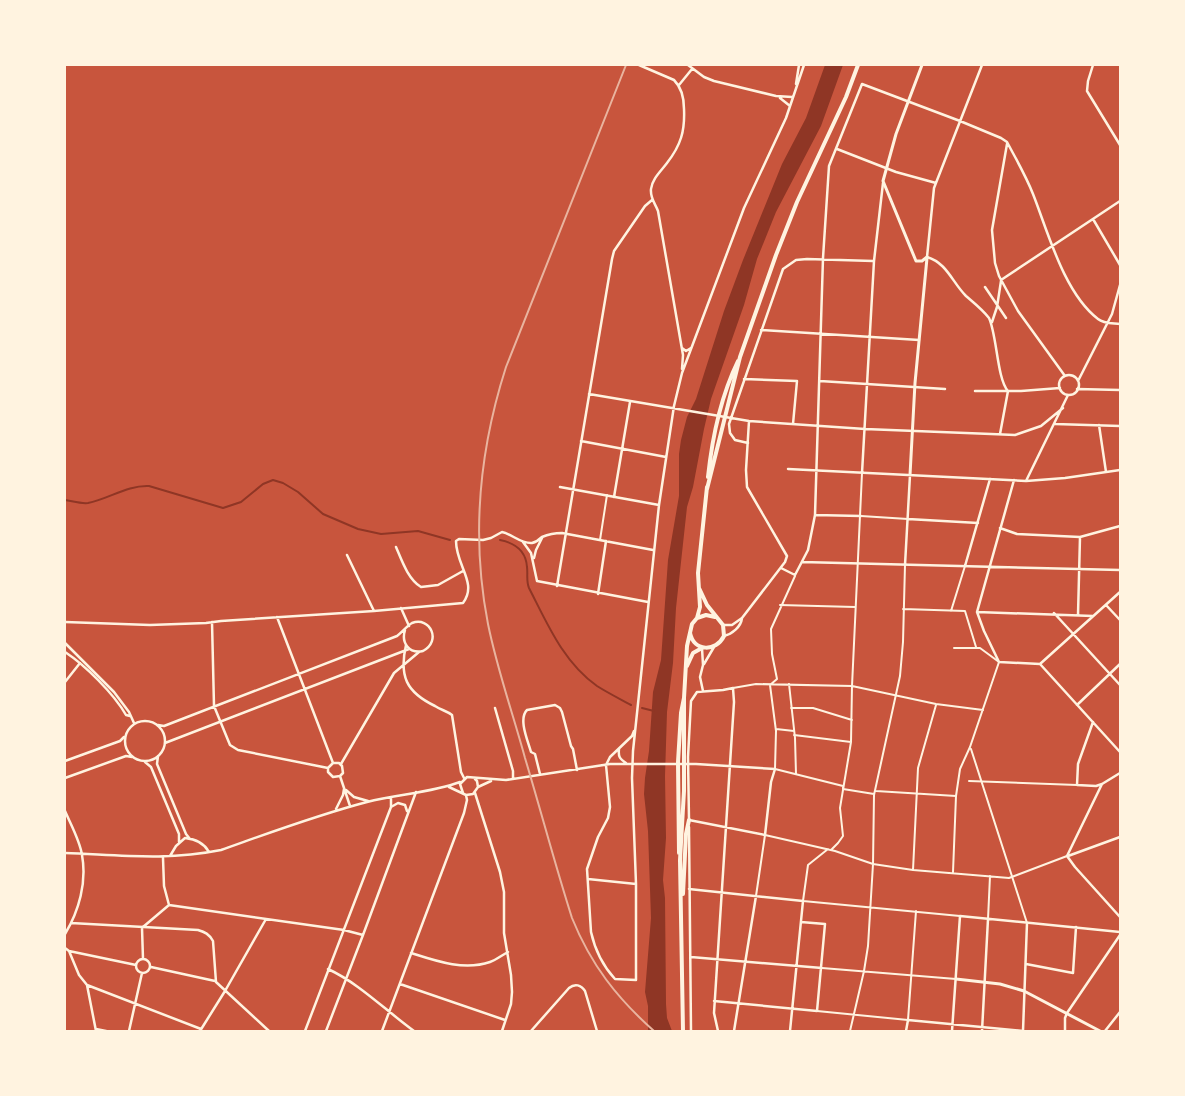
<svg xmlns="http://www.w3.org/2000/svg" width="1185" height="1096" font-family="Lato,sans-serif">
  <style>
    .water { fill: #8f3625 }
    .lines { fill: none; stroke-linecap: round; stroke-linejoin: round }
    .stream { stroke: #8f3625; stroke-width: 2 }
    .pedestrian { stroke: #fff3e0; stroke-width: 2 }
    .minor { stroke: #fff3e0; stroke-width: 2.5 }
    .tertiary { stroke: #fff3e0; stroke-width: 3 }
    .secondary { stroke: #fff3e0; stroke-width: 4 }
    .rail { stroke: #e9b49f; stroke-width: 2 }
  </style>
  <rect width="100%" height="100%" fill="#c8553d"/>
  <path class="water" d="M825 65H843L821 126 776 212 757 259 744 305 711 399 704 429 693 487 687 507 676 608 673 663 667 712 665 776 666 838 663 880 665 898 666 1004 667 1018 672 1031H648V1006L645 992 651 918 648 831 644 794 645 778 649 751 653 692 661 660 668 560 679 496V454L681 440 687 417 696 399 724 311 743 260 782 164 806 118Z"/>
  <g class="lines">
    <path class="stream" d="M65 500C72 501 81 504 88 503 109 499 127 485 149 486L223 508 241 502 263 484 273 480 283 483 298 492 323 514 358 529 381 534 418 531 450 540
      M500 540C515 543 526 551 527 567 528 574 526 581 529 588 547 623 563 662 597 686 608 693 620 699 631 705
      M642 708 654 711"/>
    <path class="pedestrian" d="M861 516 908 519
      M600 540 607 495
      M780 605 855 607
      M903 609 965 611 976 647
      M951 611 965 566
      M789 684 795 738 796 774
      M770 685 776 731 775 769 843 786V789L874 794
      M770 685 777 679 772 654 771 629 795 576
      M733 688 756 684 852 686 936 704 983 710
      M791 708H813L852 720
      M776 729 794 731
      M794 735 851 742
      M971 749 1027 923
      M969 781 1077 785
      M876 791 956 796
      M828 849 808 865 803 901 960 916
      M831 850 838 843 843 836 840 808 851 742 852 686 862 473
      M913 870 918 768 936 705
      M953 872 956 796 960 769 970 747 999 662 980 648H954
      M756 896 765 835 835 851 873 864 913 870 1009 878 1067 856
      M988 919 990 876
      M822 968 956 979
      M817 1011 908 1020 916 911
      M850 1031 864 971 868 946 873 864 874 795 900 676 903 642 905 565"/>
    <path class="minor" d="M639 65 674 80C682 88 684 98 684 109 685 131 681 145 667 163 661 171 652 179 651 189 650 198 655 203 658 211L683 355 682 369
      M688 65 704 77 714 81 776 96 792 97
      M982 65 934 188 927 257C947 263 952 282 966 296 974 303 982 309 989 318 997 335 997 379 1008 391L1000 434
      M1093 65 1088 81 1087 91 1120 145
      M796 84 799 65
      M679 85 692 69
      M780 98 790 106
      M1007 144 992 230 995 263 999 276 1018 311 1065 376
      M837 149 896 172 936 183
      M1093 219 1120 265
      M1001 280 1120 201
      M985 287 1006 318
      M992 322 997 307 1001 281
      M761 330 919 340
      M682 348 686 351 691 348
      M1059 385a10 10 0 1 1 20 0a10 10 0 1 1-20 0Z
      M744 379 797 381 793 424
      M820 381 945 389
      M1078 381 1112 314 1120 285
      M1077 389 1120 390
      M975 391H1021L1060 388
      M589 394 749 421 865 429 991 434 1015 435 1041 426 1063 408
      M1055 424 1120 426
      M1099 425 1106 472
      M581 441 666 457
      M748 443 735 440 730 433 729 424 783 269 796 260 807 259 873 261
      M788 469 1026 481 1065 478 1120 470
      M862 473 874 261 883 183
      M1014 480 977 612 984 631 999 662 1040 664 1120 752
      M1026 481 1068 395
      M560 487 659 505
      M614 497 630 402
      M815 515 861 516
      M908 519 978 523
      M1000 528 1017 534 1080 537 1120 526
      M523 542 531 553 537 581 648 602
      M396 547C402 561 408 579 421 587L438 585 463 571
      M347 555 374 611
      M534 558 536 550 542 538
      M802 562 1120 570
      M905 565 910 475
      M965 566 990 479
      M781 568 795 575 808 550 815 515 823 258 829 166 862 84 960 121 1001 138 1007 142C1016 159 1026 176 1033 194 1048 232 1064 293 1098 319 1104 324 1113 323 1120 324
      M557 586 612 259 614 251 645 206 652 200
      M598 594 606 541
      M1106 605 1120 620
      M401 608 409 626
      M977 612 1093 616
      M1054 613 1120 685
      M1078 615 1080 537
      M277 617 333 763
      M65 622 150 625 206 623 221 621 374 611 463 603C478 583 456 566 456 541L459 539 483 540 491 538 502 532C512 534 521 544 532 543 536 542 539 540 542 537 549 534 555 533 562 533L653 550
      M212 622 214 706 230 745 238 750 328 768
      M723 625H732L742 618
      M724 636C732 634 741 627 742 618L785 562 787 556 747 487 746 470 749 421
      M65 643 114 692 129 712 134 723
      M406 645C399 676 406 692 435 706 441 710 447 711 452 715L461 772 464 778
      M702 648 703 665 700 677 703 691
      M65 652C85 665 114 694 126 715L130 716
      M704 664 714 647
      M1040 664 1120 592
      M65 682 80 663
      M1077 705 1120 664
      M495 708 513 771V779
      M125 741a20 20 0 1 1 40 0a20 20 0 1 1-40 0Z
      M1093 722 1078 764 1077 785 1096 786 1102 784
      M158 725 164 726 397 636C402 632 407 626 412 623 430 616 442 641 423 651 409 654 401 643 405 630
      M165 743 409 649
      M619 749C618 757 620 759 626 763
      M158 756 157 764 186 834 190 839
      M65 761 120 741 124 737
      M145 762 151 767 179 834V842
      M333 763 328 768V772L333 777 340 776
      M333 763H339L342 766 343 773 340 776
      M341 764 394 673 419 652
      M606 765 610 807 608 818 598 837 587 869 591 932C595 950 603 966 615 979L636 980V884L632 778 633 751 659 505 674 406 682 373 744 208 786 118 804 65
      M606 765 610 757 632 736 634 731
      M540 774 535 754 531 752C528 741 518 719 527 710L555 705 560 708 562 712 571 746 573 749 577 770
      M340 776 350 806
      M65 778 126 756 132 757
      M449 787 466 795 473 794 478 787 477 781 475 779
      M478 787 491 781
      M346 790 354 797 368 801
      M463 793 460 784 467 777 506 780 610 764H696L775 769 771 782 765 835 689 820
      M475 793 500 872 504 892V933L511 975 512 992 511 1004 502 1031
      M391 807 398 803 405 805 407 811
      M336 809 343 795 344 789
      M65 811C71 825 80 841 82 855 87 882 79 911 65 934
      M689 819 688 757 691 701 697 692 723 690 733 688 734 702 714 1013 718 1031
      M689 827 691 1031
      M65 853C120 855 166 861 221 850 269 833 317 815 367 802 397 794 431 793 460 782
      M170 856 176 846 185 838C196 839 204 843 209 852
      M1067 856 1102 784 1120 773
      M1067 856 1075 867 1120 917
      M1068 856 1120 837
      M163 858 164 886 169 905
      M588 879 636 884
      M689 889 803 901 790 1031
      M71 923 198 930C205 932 209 934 213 941L216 982 269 1031
      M143 927 169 905 344 930 363 935
      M142 928 143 959
      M65 948 69 951 79 975 87 985 96 1031
      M69 951 136 965
      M411 953C436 961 464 971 490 962 496 960 502 955 508 952
      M691 957 822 968
      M136 966a7 7 0 1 1 14 0a7 7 0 1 1-14 0Z
      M1026 964 1073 973 1076 927
      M151 967 215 981
      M328 969C360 984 385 1010 414 1031
      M400 984 505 1020
      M87 985 201 1029
      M714 1001 817 1011 825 924 801 922
      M96 1029 106 1031
      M129 1031 142 973
      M200 1031 225 991 266 919
      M305 1031 391 807V797
      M326 1031 363 935 416 792
      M382 1031 464 813 467 800 466 795
      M531 1031 569 988C575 983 581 985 585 991L597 1031
      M734 1031 756 896
      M906 1031 908 1020 1023 1031 1027 923
      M952 1031 960 916 1120 932
      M982 1031 988 919
      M1065 1031V1018L1067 1013 1120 935
      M1105 1031 1120 1012"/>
    <path class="tertiary" d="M922 65 896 134 883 181 916 261H922L927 257
      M910 475 915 383 927 258
      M956 979 1000 984 1024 991 1100 1031"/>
    <path class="secondary" d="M708 477C712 439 721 396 738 361
      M707 489 740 357 776 255 797 202 846 97 858 65
      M697 618 700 607 698 573 707 487
      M690 633C694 652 716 652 724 636L723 625 707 605 699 588
      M687 666 693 653 702 648
      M679 853 678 762 681 713 684 698 687 646 692 624 697 618 706 615 715 617
      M683 894 686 834 689 820
      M683 1031 680 860 684 791V698"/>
    <path class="rail" d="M626 65 506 367C479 451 471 537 488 624 497 669 513 714 525 758 541 811 555 865 572 918 591 965 617 998 654 1031"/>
  </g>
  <rect width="1185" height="1096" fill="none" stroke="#fff3e0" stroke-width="132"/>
</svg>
